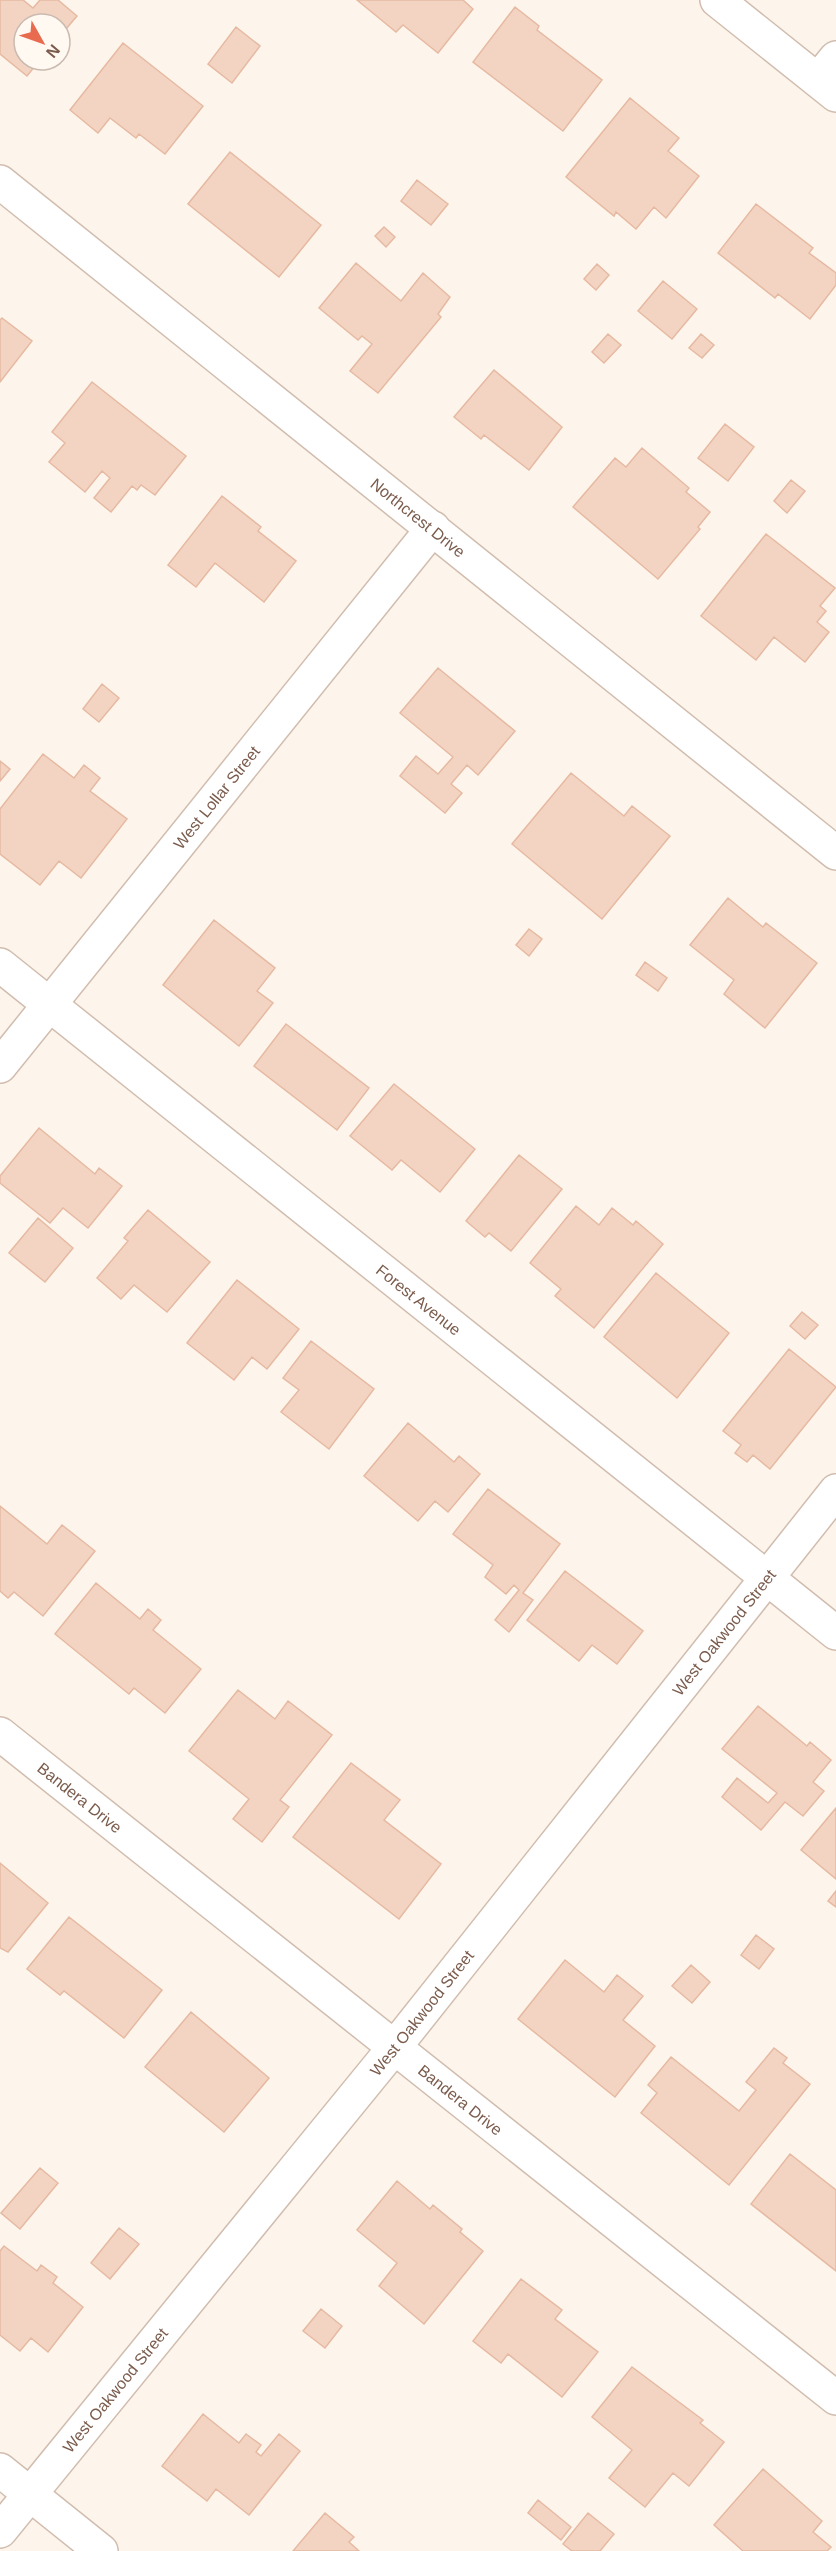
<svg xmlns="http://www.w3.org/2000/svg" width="836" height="2551" font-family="Arial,sans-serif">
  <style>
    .building { fill: #f3d4c2; stroke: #e6b9a2; stroke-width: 1.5 }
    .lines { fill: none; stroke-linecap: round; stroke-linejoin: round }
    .minor-casing { stroke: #d1bdaf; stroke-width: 36 }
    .minor { stroke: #fff; stroke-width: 33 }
    .labels { text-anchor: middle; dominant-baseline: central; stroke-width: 6; stroke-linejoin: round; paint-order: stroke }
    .street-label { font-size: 16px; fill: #7a5b4c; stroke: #fff9f2 }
  </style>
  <rect width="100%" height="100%" fill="#fdf5eb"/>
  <path class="building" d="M0 0H23L33 8 40 0H58L77 16 60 36V24H24V60H40L27 76 0 54Z
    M357 0H463L473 9 438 53 403 25 396 32Z
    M515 7 539 26 537 30 602 80 563 131 473 62Z
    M236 27 260 46 232 83 208 64Z
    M123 43 203 106 165 154 139 134 136 138 110 118 98 133 70 110Z
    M630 98 679 138 668 151 699 176 666 218 654 207 636 229 616 212 614 216 566 177Z
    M230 152 321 225 279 277 188 204Z
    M417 180 448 204 431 225 401 201Z
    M756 204 813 248 809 253 836 273V285L810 319 778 294 775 298 718 253Z
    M384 227 395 237 386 247 375 236Z
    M356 263 401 301 423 273 450 297 438 314 441 317 378 393 350 371 372 344 362 336 358 340 319 308Z
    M597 264 609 275 596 290 584 279Z
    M663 281 697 309 672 339 638 311Z
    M2 318 32 341 0 382V320Z
    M608 334 621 345 604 363 592 352Z
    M701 334 714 345 702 358 689 348Z
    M494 370 562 427 529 470 484 435 481 439 454 417Z
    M92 382 186 456 155 495 141 485 137 490 132 486 111 512 94 498 110 478 102 471 85 492 49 462 65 443 52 432Z
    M725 424 754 447 728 481 698 458Z
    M642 448 689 488 686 492 710 512 698 527 700 529 658 579 573 507 615 458 626 467Z
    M791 480 805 491 787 513 774 501Z
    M222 496 261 527 258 531 296 561 264 602 215 563 196 587 168 565Z
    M766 534 835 588 820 606 826 611 817 622 829 632 805 662 774 637 756 660 701 616Z
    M438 668 515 731 478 775 467 765 451 784 462 793 445 813 400 776 416 756 438 774 453 757 400 713Z
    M102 684 119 698 99 722 83 709Z
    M43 754 74 778 84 765 100 778 90 791 127 819 81 878 59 861 40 885 0 854V809Z
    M0 761 10 769 0 781Z
    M571 773 624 816 632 806 670 836 602 919 512 844Z
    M728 898 763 927 766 923 817 963 765 1028 724 994 734 980 690 945Z
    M214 920 275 968 257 991 273 1003 239 1046 163 985Z
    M529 929 542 939 529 956 516 945Z
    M645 962 667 978 658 991 636 975Z
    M286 1024 369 1088 337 1130 254 1066Z
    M394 1084 475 1149 440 1192 401 1160 392 1170 350 1136Z
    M39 1128 95 1174 99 1168 122 1186 88 1228 63 1208 50 1223 0 1183V1176Z
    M519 1155 562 1189 511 1251 489 1233 485 1237 466 1221Z
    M576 1206 599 1225 612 1208 633 1225 636 1221 663 1244 594 1328 555 1296 561 1289 530 1263Z
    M148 1210 210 1262 167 1312 134 1285 121 1299 97 1278 128 1241 124 1238Z
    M38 1218 73 1248 45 1282 9 1253Z
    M656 1273 729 1333 677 1398 604 1337Z
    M237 1280 299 1329 267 1369 252 1357 234 1380 187 1343Z
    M802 1312 818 1325 805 1339 790 1326Z
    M311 1341 374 1389 329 1449 281 1412 299 1390 283 1378Z
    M789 1349 836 1387 770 1469 753 1455 747 1462 735 1453 741 1445 723 1431Z
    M408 1423 454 1462 459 1456 480 1474 448 1512 435 1501 418 1521 364 1476Z
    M488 1489 560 1544 523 1593 533 1600 509 1632 495 1620 519 1590 514 1585 506 1594 485 1577 493 1565 453 1534Z
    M0 1506 47 1544 62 1525 95 1551 43 1616 14 1592 8 1598 0 1591Z
    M565 1571 643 1631 617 1664 592 1645 579 1661 527 1620Z
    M96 1583 140 1619 148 1609 161 1620 153 1630 201 1669 165 1713 134 1688 129 1694 55 1634Z
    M238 1690 275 1719 288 1701 332 1735 280 1800 289 1807 262 1842 233 1819 249 1799 189 1751Z
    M758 1706 807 1746 810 1742 831 1760 813 1782 824 1791 803 1816 785 1802 761 1830 722 1797 737 1778 768 1803 777 1793 722 1749Z
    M351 1763 400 1800 384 1820 441 1864 399 1919 293 1837Z
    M836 1808V1879L801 1850Z
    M0 1863 48 1903 8 1952 0 1948Z
    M836 1891V1907L828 1901Z
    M69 1917 162 1990 124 2038 64 1991 60 1995 27 1969Z
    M756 1935 774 1949 759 1969 741 1955Z
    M565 1960 604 1992 617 1975 643 1996 623 2020 655 2046 615 2097 518 2019Z
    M691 1965 710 1982 692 2003 672 1986Z
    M191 2012 269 2078 224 2132 145 2067Z
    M774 2048 787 2058 783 2063 810 2084 729 2185 641 2113 657 2093 648 2085 671 2057 739 2111 756 2090 746 2082Z
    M790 2154 836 2190V2271L751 2204Z
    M40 2168 58 2183 20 2229 1 2213Z
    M397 2181 430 2209 433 2205 462 2229 460 2232 483 2251 424 2324 379 2286 397 2263 357 2230Z
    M119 2228 139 2244 110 2279 91 2263Z
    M4 2246 37 2271 41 2265 57 2277 53 2283 83 2307 48 2352 31 2338 20 2351 0 2335V2251Z
    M521 2279 562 2310 555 2319 598 2352 562 2397 508 2354 501 2363 473 2341Z
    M321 2309 342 2326 325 2348 303 2331Z
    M632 2367 703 2420 700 2423 724 2442 689 2486 673 2473 645 2507 609 2478 632 2450 592 2417Z
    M203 2414 239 2443 246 2434 261 2445 256 2452 261 2456 279 2434 300 2451 249 2515 216 2489 207 2501 162 2466Z
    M763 2469 822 2521 813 2532 831 2547 827 2551H743L714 2525Z
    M538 2500 571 2527 561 2540 528 2513Z
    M325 2513 354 2537 349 2542 359 2551H293Z
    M588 2513 614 2534 600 2551H572L563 2544Z"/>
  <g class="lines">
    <defs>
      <g id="minor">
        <path d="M717 0 836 95"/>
        <path d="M818 80 836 58"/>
        <path id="s1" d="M0 182 836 853"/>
        <path id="s2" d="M0 965 836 1633"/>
        <path id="s3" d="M0 1066 433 528"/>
        <path id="s4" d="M0 1734 836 2398"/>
        <path d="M0 2470 101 2551"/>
        <path id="s5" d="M0 2531 393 2049 836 1491"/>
      </g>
    </defs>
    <use href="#minor" class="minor-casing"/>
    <use href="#minor" class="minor"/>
  </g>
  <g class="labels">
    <g class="street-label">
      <text stroke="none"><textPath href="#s1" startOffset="536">Northcrest Drive</textPath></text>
      <text stroke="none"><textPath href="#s3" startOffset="345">West Lollar Street</textPath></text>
      <text stroke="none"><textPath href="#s2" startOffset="536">Forest Avenue</textPath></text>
      <text stroke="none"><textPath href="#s5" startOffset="1154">West Oakwood Street</textPath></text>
      <text stroke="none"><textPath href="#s4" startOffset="102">Bandera Drive</textPath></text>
      <text stroke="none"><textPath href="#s5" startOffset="668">West Oakwood Street</textPath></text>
      <text stroke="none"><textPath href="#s4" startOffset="588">Bandera Drive</textPath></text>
      <text stroke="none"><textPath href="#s5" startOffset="182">West Oakwood Street</textPath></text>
    </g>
  </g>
  <g transform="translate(42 42) rotate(130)"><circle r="28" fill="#fff9f2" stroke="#cabab0" stroke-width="1.5"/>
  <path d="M0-4.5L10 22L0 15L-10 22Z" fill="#e86b4f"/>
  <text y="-9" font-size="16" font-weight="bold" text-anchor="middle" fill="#7a5b4c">N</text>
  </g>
</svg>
